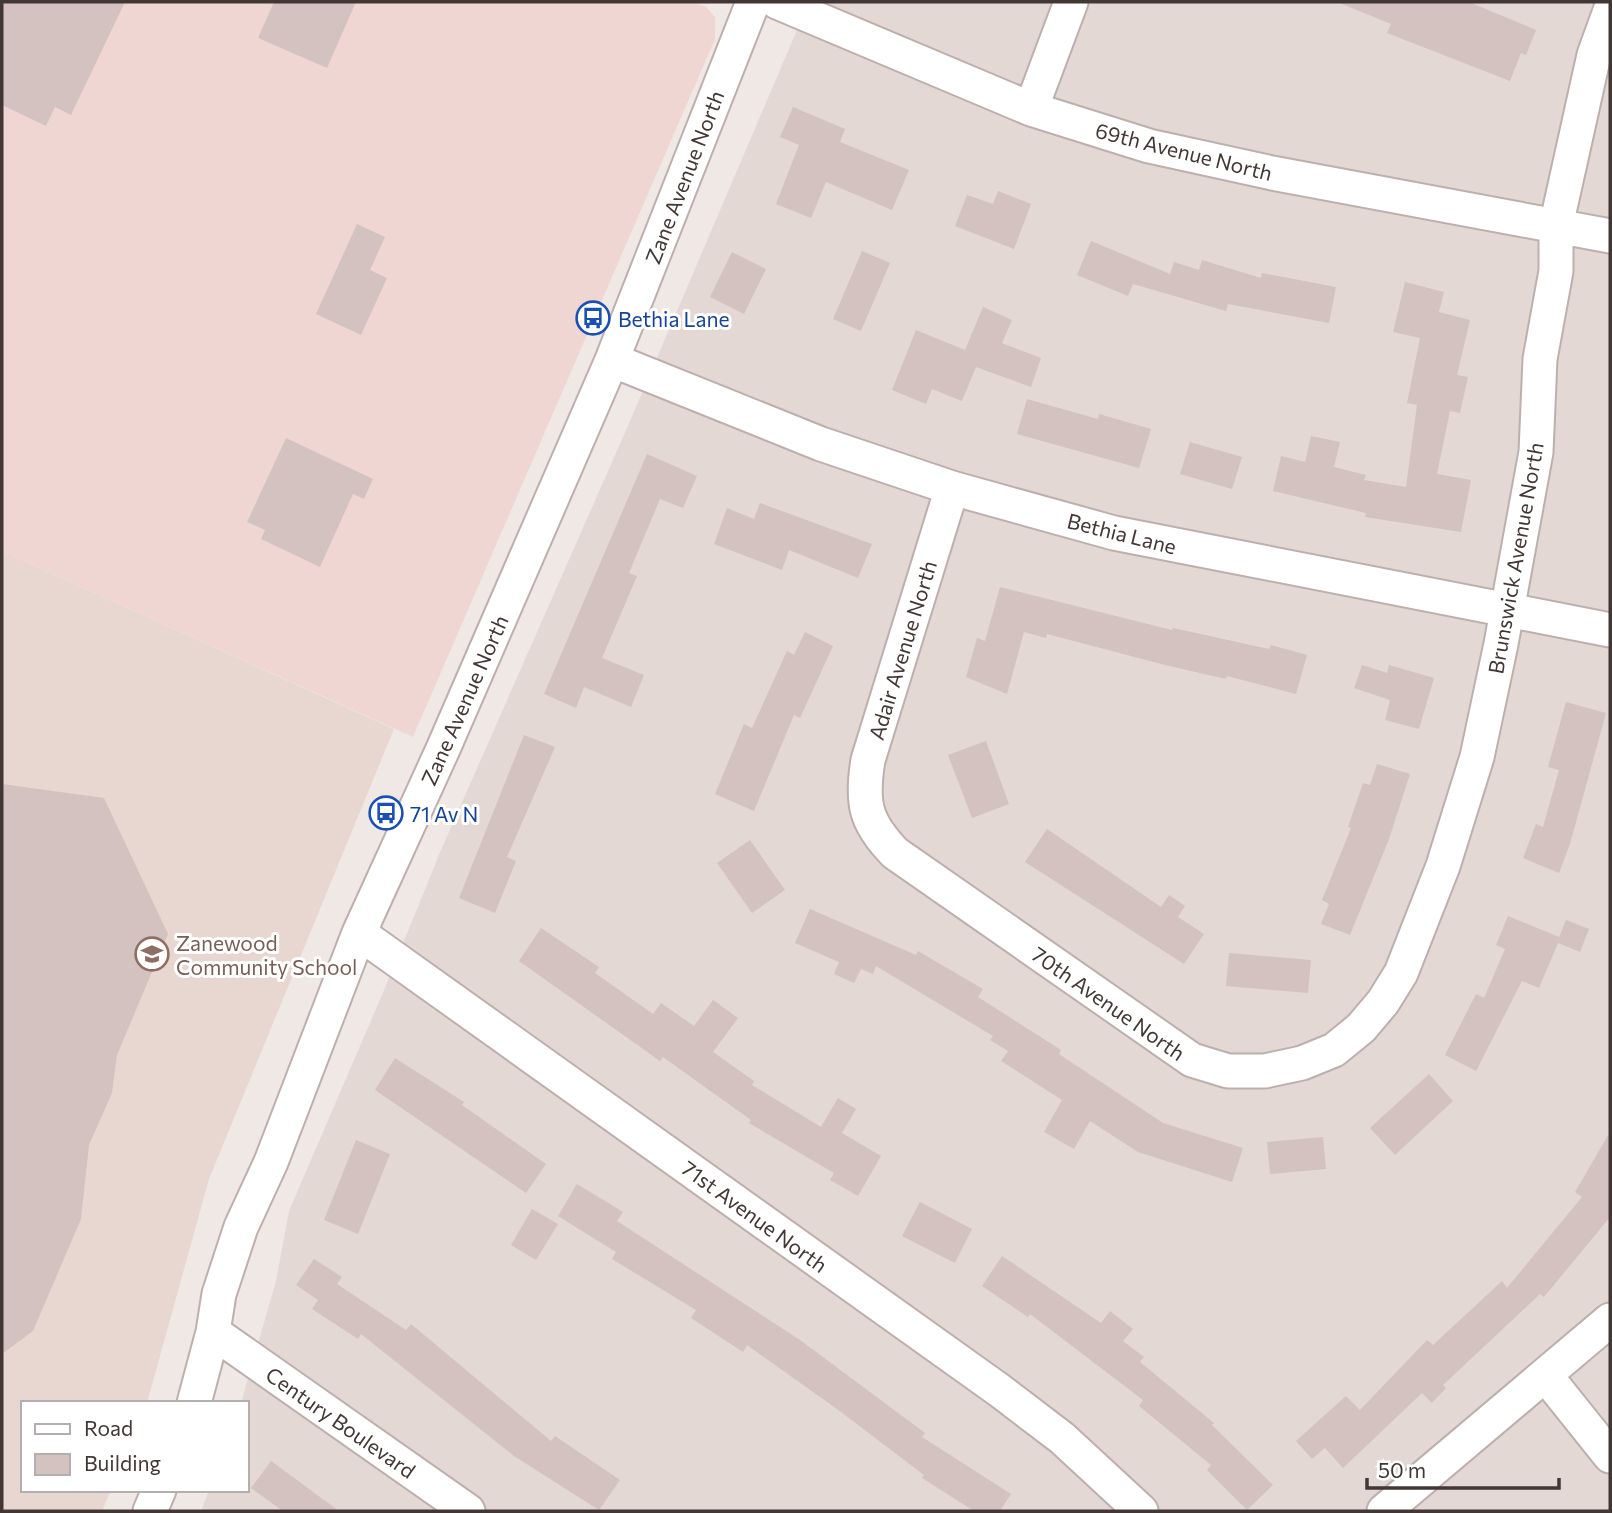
<svg xmlns="http://www.w3.org/2000/svg" width="1612" height="1513" font-family="Commissioner,sans-serif">
  <style>
    .residential { fill: #e3d8d4 }
    .commercial { fill: #f0d6d2 }
    .education { fill: #e8d7d0 }
    .building { fill: #d3c2bf }
    .lines { fill: none; stroke-linecap: round; stroke-linejoin: round }
    .minor-casing { stroke: #bdb0ac; stroke-width: 37 }
    .minor { stroke: #fff; stroke-width: 33 }
    .labels { text-anchor: middle; dominant-baseline: central; stroke-width: 6; stroke-linejoin: round; paint-order: stroke }
    .street-label { font-size: 21px; fill: #423735; stroke: #fff }
    .transit-label { font-size: 21px; fill: #164399; stroke: #fff; text-anchor: start }
    .education-label { font-size: 21px; fill: #785e54; stroke: #fff; text-anchor: start }
  </style>
  <rect width="100%" height="100%" fill="#f0e8e5"/>
  <path class="residential" d="M809 2H1610V1511H201L209 1490H247V1403H241L276 1281 289 1211 382 995 441 850 627 428Z"/>
  <path class="commercial" d="M2 2H694L706 7 715 17V39L413 737 2 551Z"/>
  <path class="education" d="M2 551 394 729 209 1179 147 1403H23V1490H111L102 1511H2Z"/>
  <path class="building" d="M2 2H125L71 115 55 107 46 126 2 105Z
    M274 2H356L327 68 258 38Z
    M1337 2H1469L1536 30 1526 55 1521 53 1510 81 1387 33 1391 24Z
    M793 107 845 129 840 142 909 170 892 210 826 182 811 218 776 204 799 145 780 137Z
    M998 191 1031 204 1014 249 955 226 967 195 993 204Z
    M357 224 385 237 370 270 387 278 361 335 316 314Z
    M1091 241 1170 274 1174 262 1199 270 1202 260 1261 278 1262 273 1336 287 1329 323 1228 304 1226 311 1133 284 1128 296 1077 275Z
    M862 251 890 263 861 331 833 319Z
    M732 252 766 269 744 314 710 297Z
    M1405 282 1444 292 1439 312 1470 320 1457 375 1468 377 1460 413 1450 411 1437 474 1471 480 1461 532 1365 517 1366 513 1273 491 1281 456 1305 462 1311 436 1340 442 1334 467 1366 475 1364 480 1406 487 1417 405 1407 403 1420 338 1393 332Z
    M983 307 1012 320 1002 343 1041 358 1031 387 976 367 962 401 932 389 926 404 892 390 916 330 965 350Z
    M1027 399 1098 419 1099 414 1151 429 1139 468 1017 434Z
    M286 438 373 479 364 499 353 494 320 567 261 539 265 530 247 522Z
    M1190 442 1242 457 1232 489 1180 474Z
    M647 454 697 476 683 508 660 499 629 573 637 576 602 658 644 675 631 707 584 687 576 708 544 694Z
    M760 503 872 544 858 578 789 550 782 570 714 544 727 508 754 519Z
    M1000 587 1172 630 1173 628 1269 649 1271 645 1307 655 1296 694 1227 676 1226 679 1165 665 1047 634 1046 638 1024 632 1007 694 966 677 977 638 985 641Z
    M805 632 833 646 800 718 794 715 754 811 715 794 744 724 752 728 787 651 794 655Z
    M1362 665 1387 673 1389 665 1434 678 1419 729 1385 720 1390 700 1354 688Z
    M1566 702 1606 713 1570 844 1559 873 1523 858 1536 824 1543 827 1559 770 1548 767Z
    M524 735 555 747 507 857 516 861 495 913 459 898Z
    M986 741 1009 804 972 818 948 755Z
    M1377 764 1410 774 1389 839 1350 935 1321 924 1329 904 1322 900 1351 828 1348 827 1363 783 1370 785Z
    M2 784 104 798 168 934 117 1055 112 1093 89 1145 81 1219 33 1331 2 1354Z
    M1047 829 1161 907 1169 895 1185 906 1178 917 1204 934 1184 964 1025 862Z
    M750 840 785 890 752 913 717 863Z
    M810 909 916 955 918 951 983 989 978 997 1061 1050 1059 1054 1163 1123 1243 1148 1232 1182 1138 1152 1090 1121 1074 1149 1044 1132 1062 1100 1001 1061 1008 1051 990 1040 993 1036 876 966 873 974 861 969 854 983 834 974 839 962 795 943Z
    M1508 916 1559 937 1566 920 1589 929 1580 952 1558 943 1539 988 1522 981 1476 1071 1445 1055 1476 994 1484 998 1505 949 1496 945Z
    M541 928 599 967 595 973 653 1014 661 1003 694 1026 713 1000 738 1018 713 1052 754 1081 752 1085 821 1127 838 1098 856 1109 842 1133 881 1156 858 1196 830 1180 834 1173 749 1123 751 1120 663 1057 660 1061 519 961Z
    M1229 953 1311 960 1308 993 1226 986Z
    M395 1058 464 1102 462 1105 546 1164 526 1193 375 1090Z
    M1429 1074 1453 1101 1395 1155 1370 1128Z
    M1610 1132V1217L1544 1297 1540 1294 1443 1385 1446 1388 1432 1403 1422 1393 1343 1468 1325 1448 1312 1459 1296 1441 1346 1396 1360 1410 1427 1340 1433 1345 1502 1281 1507 1288 1582 1197 1575 1192Z
    M1323 1137 1326 1169 1270 1174 1267 1142Z
    M356 1140 390 1154 358 1234 324 1220Z
    M577 1184 623 1212 617 1221 800 1340 925 1433 922 1437 1011 1494 1000 1511H974L922 1478 924 1475 837 1409 747 1345 743 1352 691 1318 696 1310 612 1259 616 1252 558 1216Z
    M920 1202 972 1229 955 1263 902 1236Z
    M532 1209 558 1224 536 1260 511 1245Z
    M1002 1256 1101 1323 1110 1311 1133 1329 1123 1341 1144 1357 1140 1362 1214 1423 1212 1425 1273 1485 1247 1510 1207 1470 1211 1465 1139 1406 1143 1400 1030 1314 1028 1317 982 1286Z
    M314 1259 342 1277 337 1284 406 1330 411 1324 551 1441 555 1436 620 1480 599 1510 514 1456 361 1334 358 1339 312 1309 318 1300 296 1285Z
    M271 1461 339 1511H283L251 1488Z"/>
  <g class="lines">
    <defs>
      <path id="minor" d="M777 2 1031 109 1149 146 1272 173 1610 236
        M1031 109 1071 2
        M612 360 821 444 952 488 1114 533 1610 630
        M952 488 868 760C861 803 865 822 895 853L1192 1060 1228 1071H1265L1302 1063 1334 1050 1361 1028 1383 1002 1401 973 1443 866 1477 757 1501 644 1536 452 1540 359 1556 271V226L1594 55 1610 11
        M359 933 999 1390 1062 1438 1141 1511
        M213 1332 468 1511
        M1546 1376 1610 1456
        M194 1403 213 1332 219 1294 241 1227 271 1162 359 933 443 749 612 360 753 2
        M150 1511 159 1490
        M1384 1511 1610 1320"/>
    </defs>
    <use href="#minor" class="minor-casing"/>
    <use href="#minor" class="minor"/>
  </g>
  <defs>
    <symbol id="bus-ring" viewBox="-11 -11 22 22"><circle r="9.5" fill="#fff" stroke="#1a4fb4" stroke-width="1.5"/><path d="M-5-6H5V4H4V6H2V4H-2V6H-4V4H-5ZM-3.5-4V0h7V-4ZM-3.5 1.2v1.5H-2V1.2ZM2 1.2v1.5H3.5V1.2Z" fill="#1a4fb4"/></symbol>
    <symbol id="school-ring" viewBox="-11 -11 22 22"><circle r="9.5" fill="#fff" stroke="#8d6e63" stroke-width="1.5"/><path d="M0-5L7-2L0 1L-7-2ZM-4 1L0 2.5L4 1V4Q0 6-4 4Z" fill="#8d6e63"/></symbol>
  </defs>
  <g fill-rule="evenodd">
    <use href="#bus-ring" x="574" y="299" width="38" height="38"/>
    <use href="#bus-ring" x="367" y="794" width="38" height="38"/>
    <use href="#school-ring" x="133" y="935" width="38" height="38"/>
  </g>
  <g class="labels">
    <g class="street-label">
      <text transform="translate(1184 151) rotate(14)">69th Avenue North</text>
      <text transform="translate(684 177) rotate(-69)">Zane Avenue North</text>
      <text transform="translate(1122 533) rotate(14)">Bethia Lane</text>
      <text transform="translate(1515 558) rotate(-80)">Brunswick Avenue North</text>
      <text transform="translate(902 650) rotate(-73)">Adair Avenue North</text>
      <text transform="translate(464 700) rotate(-66)">Zane Avenue North</text>
      <text transform="translate(1109 1003) rotate(35)">70th Avenue North</text>
      <text transform="translate(755 1216) rotate(36)">71st Avenue North</text>
      <text transform="translate(341 1422) rotate(35)">Century Boulevard</text>
    </g>
    <g class="transit-label">
      <text x="618" y="318">Bethia Lane</text>
      <text x="410" y="813">71 Av N</text>
    </g>
    <g class="education-label">
      <text x="176" y="942">Zanewood<tspan x="176" dy="24">Community School</tspan></text>
    </g>
  </g>
  <rect width="1612" height="1513" fill="none" stroke="#423735" stroke-width="7"/>
  <rect x="21" y="1401" width="228" height="91" fill="#ffffff" stroke="#b3afae" stroke-width="2"/>
  <rect x="35" y="1424" width="35" height="10" fill="#ffffff" stroke="#b3afae" stroke-width="2"/>
  <text x="84" y="1436" font-size="21" fill="#423735">Road</text>
  <rect x="35" y="1454" width="35" height="21" fill="#d3c2bf" stroke="#b3afae" stroke-width="2"/>
  <text x="84" y="1471" font-size="21" fill="#423735">Building</text>
  <path d="M1367 1478v10h192v-10" fill="none" stroke="#423735" stroke-width="3.5"/>
  <text x="1378" y="1478" font-size="21" fill="#423735" stroke="#ffffff" stroke-width="5" paint-order="stroke">50 m</text>
</svg>
